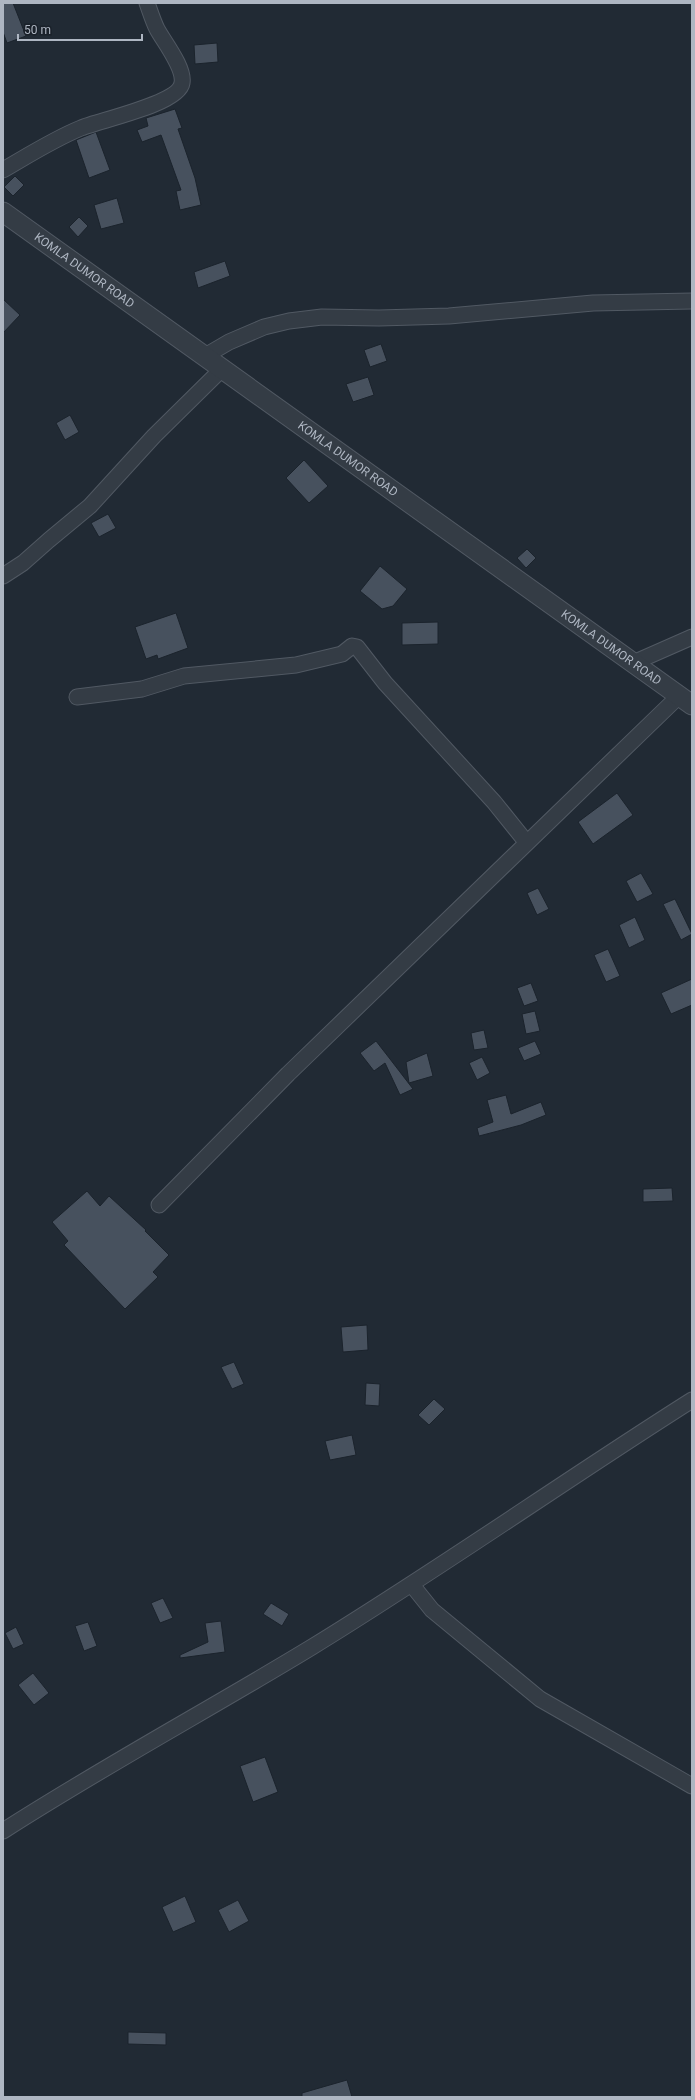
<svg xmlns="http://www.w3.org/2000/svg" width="695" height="2100" font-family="Roboto,sans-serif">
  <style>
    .building { fill: #47515e; stroke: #1b232c }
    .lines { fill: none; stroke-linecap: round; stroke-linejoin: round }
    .minor-casing { stroke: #515963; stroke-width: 17 }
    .tertiary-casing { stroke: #515963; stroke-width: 21 }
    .minor { stroke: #343c45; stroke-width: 15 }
    .tertiary { stroke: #343c45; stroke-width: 19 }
    .labels { text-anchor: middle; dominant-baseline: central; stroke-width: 3.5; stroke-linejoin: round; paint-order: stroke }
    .street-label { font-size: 12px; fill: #aeb6c2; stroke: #1a212a }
  </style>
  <rect width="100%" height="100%" fill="#212a34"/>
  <path class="building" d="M3 3H13L26 36 7 43 3 32Z
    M217 43 218 62 195 64 194 45Z
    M175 109 182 128 178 129 195 178 201 205 180 210 176 191 181 190 161 135 142 142 137 130 148 126 146 118Z
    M96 132 110 170 89 178 76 140Z
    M15 176 24 185 13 196 4 187Z
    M117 198 124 223 101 229 94 205Z
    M79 217 88 226 78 237 69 227Z
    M225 261 230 276 198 288 194 272Z
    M3 299 20 315 3 333Z
    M381 344 387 361 370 367 364 350Z
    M368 377 374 395 353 402 346 384Z
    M70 415 79 432 65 440 56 423Z
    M304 460 328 486 309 503 286 478Z
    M108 514 116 528 99 537 91 523Z
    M527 549 536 558 526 568 517 558Z
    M380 566 407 589 393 606 382 609 360 591Z
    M176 613 188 648 158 659 157 655 146 659 135 627Z
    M438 622V644L402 645V623Z
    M617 793 633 815 593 844 578 822Z
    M641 873 653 894 637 902 626 881Z
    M538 888 549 909 537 915 527 893Z
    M675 899 692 934 681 940 663 904Z
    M635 917 645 940 629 948 619 925Z
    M608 949 620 976 606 982 594 955Z
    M692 979V1005L671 1014 661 993Z
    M531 983 538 1001 524 1006 517 988Z
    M535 1011 540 1031 526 1034 522 1014Z
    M484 1030 488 1048 474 1050 471 1033Z
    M376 1041 390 1059 413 1089 400 1095 385 1063 374 1071 360 1053Z
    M535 1041 541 1054 524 1061 518 1048Z
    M427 1053 433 1076 409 1083 406 1062Z
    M482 1057 490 1073 477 1080 469 1063Z
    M506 1095 511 1114 541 1102 546 1115 521 1125 479 1136 477 1128 493 1122 487 1100Z
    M672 1188 673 1201 643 1202V1189Z
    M87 1191 100 1206 109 1196 146 1230 145 1231 169 1255 153 1272 158 1277 125 1309 64 1245 68 1241 52 1222Z
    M367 1325 368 1350 343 1352 341 1327Z
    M234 1362 244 1384 232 1389 221 1367Z
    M366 1383 380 1384 379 1406 365 1405Z
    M434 1399 445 1409 429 1425 418 1415Z
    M352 1435 356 1455 330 1460 325 1441Z
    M163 1598 173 1618 160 1623 151 1603Z
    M271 1603 289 1614 282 1626 263 1614Z
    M221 1621 225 1652 180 1658V1655L208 1642 205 1623Z
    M88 1622 97 1646 84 1651 75 1626Z
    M16 1627 24 1644 13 1649 5 1633Z
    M33 1673 49 1693 34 1705 18 1685Z
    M265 1757 278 1792 253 1802 240 1766Z
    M185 1896 196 1922 173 1932 162 1907Z
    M238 1900 249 1921 229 1932 218 1910Z
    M128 2032 166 2033V2045L128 2044Z
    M347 2080 352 2097H302V2093Z"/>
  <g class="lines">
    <defs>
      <path id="minor" d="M3 170C29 155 54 139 81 128 100 120 179 104 182 83 185 68 164 42 157 29 153 21 150 11 147 3
        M205 356 229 342 264 327 289 321 322 317 379 318 449 316 593 303 692 301
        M3 576 23 563 49 540 90 506 154 436 222 369
        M633 663 692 637
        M77 697 142 689 184 676 296 665 342 654 352 646 357 647 385 683 494 802 527 843
        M159 1205 288 1074 679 696
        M412 1585 432 1610 540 1699 692 1786
        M3 1831C104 1766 210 1709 312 1647 441 1568 564 1481 692 1400"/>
      <g id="tertiary">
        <path id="s1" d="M3 212 692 705"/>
      </g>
    </defs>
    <use href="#minor" class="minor-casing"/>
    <use href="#tertiary" class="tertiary-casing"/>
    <use href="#minor" class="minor"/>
    <use href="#tertiary" class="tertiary"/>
  </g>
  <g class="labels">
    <g class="street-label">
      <text stroke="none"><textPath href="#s1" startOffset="100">KOMLA DUMOR ROAD</textPath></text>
      <text stroke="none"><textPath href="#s1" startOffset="424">KOMLA DUMOR ROAD</textPath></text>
      <text stroke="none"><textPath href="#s1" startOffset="748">KOMLA DUMOR ROAD</textPath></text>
    </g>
  </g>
  <rect width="695" height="2100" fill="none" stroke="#aeb6c2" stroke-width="8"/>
  <path d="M18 34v6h124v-6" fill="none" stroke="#aeb6c2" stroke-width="2"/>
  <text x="24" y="34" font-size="12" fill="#aeb6c2" stroke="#1a212a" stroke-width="3" paint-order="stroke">50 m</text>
</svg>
